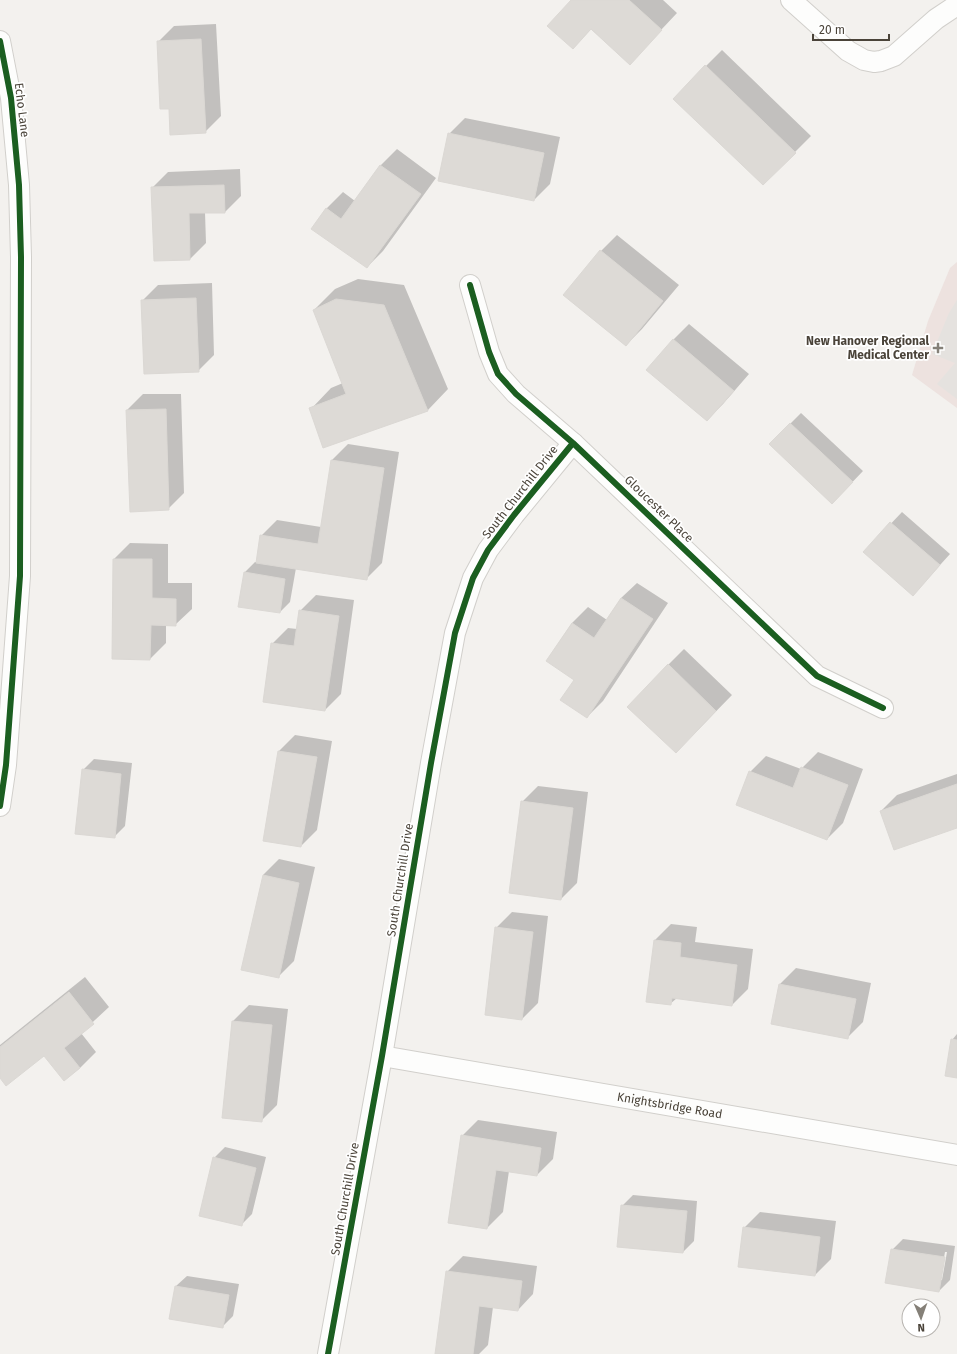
<svg xmlns="http://www.w3.org/2000/svg" width="957" height="1354" font-family="'Fira Sans',sans-serif">
  <style>
    .medical { fill: #ede2df }
    .parking { fill: #e5e2df }
    .shadow { fill: #0003; fill-rule: evenodd }
    .building { fill: #dddad6; stroke: #dbd8d4 }
    .lines { fill: none; stroke-linecap: round; stroke-linejoin: round }
    .street-casing { stroke: #d1cfcb; stroke-width: 22 }
    .street { stroke: #fdfdfc; stroke-width: 20 }
    .cycleway-casing { stroke: #fff; stroke-width: 8 }
    .cycleway { stroke: #1b5e20; stroke-width: 6 }
    .poi-dot { fill: #858078; stroke: #fff; stroke-width: 1.5 }
    .labels { text-anchor: middle; dominant-baseline: central; stroke-width: 3.5; stroke-linejoin: round; paint-order: stroke }
    .street-label { font-size: 12px; fill: #4a4339; stroke: #fff }
    .poi-label { font-size: 12px; font-weight: bold; fill: #4a4339; stroke: #fff; text-anchor: end }
  </style>
  <rect width="100%" height="100%" fill="#f3f1ee"/>
  <path class="medical" d="M957 262V408L912 375 928 321 950 268Z"/>
  <path class="parking" d="M957 300V399L937 384 955 363 932 354 949 313Z"/>
  <path class="shadow" d="M572 0H663L677 13 630 63 591 29 573 48Z
    M216 24 221 116 205 132 170 108 158 42 174 26Z
    M722 50 811 136 763 184 706 66Z
    M465 118 560 137 550 184 534 200 449 134Z
    M397 149 436 178 383 251 367 267 313 229 327 208 343 192 355 201 381 165Z
    M240 169 241 196 225 212H205L206 243 190 259 155 260 152 188 168 172Z
    M617 235 679 285 642 329 626 345 564 295 601 251Z
    M358 279 404 285 448 389 428 410 324 447 311 409 331 388 343 383 314 310 335 289Z
    M212 283 214 355 198 371 142 301 158 285Z
    M689 324 749 374 723 404 707 420 673 340Z
    M143 394H181L184 493 168 509 127 410Z
    M801 413 863 471 843 492 770 444Z
    M348 444 399 452 382 563 366 579 296 568 290 602 280 612 244 573 255 562H257L261 536 277 520 321 527 332 460Z
    M902 512 950 554 913 595 864 552Z
    M130 543 168 544V583H192V609L176 624H166V643L150 659 114 559Z
    M637 583 668 603 603 701 587 717 575 679 547 661 572 623 588 607 607 620 621 598Z
    M316 595 354 600 341 694 325 710 272 644 288 628 297 629 300 611Z
    M684 649 732 695 692 736 668 665Z
    M295 735 332 741 317 830 301 846 279 751Z
    M818 752 863 769 843 823 827 839 750 772 766 756 801 769Z
    M94 759 132 763 125 826 114 837 83 770Z
    M957 774V827L881 811 897 795Z
    M538 786 588 792 577 883 561 899 522 802Z
    M279 859 315 867 294 961 278 977 263 875Z
    M512 912 548 916 538 1003 522 1019 496 928Z
    M671 924 697 927 695 942 753 949 748 989 732 1005 677 998 670 1004 655 940Z
    M796 968 871 983 863 1022 847 1038 780 984Z
    M85 977 109 1007 81 1033 96 1052 80 1068 65 1079 45 1054 0 1076V1045Z
    M249 1005 288 1009 277 1105 261 1121 233 1021Z
    M957 1034V1077L952 1040Z
    M478 1120 557 1132 553 1159 537 1175 509 1171 503 1212 487 1228 462 1136Z
    M225 1147 266 1157 252 1214 241 1225 214 1158Z
    M633 1195 697 1201 694 1241 683 1252 622 1206Z
    M760 1212 836 1221 831 1259 815 1275 744 1228Z
    M903 1239 955 1246 950 1280 939 1291 892 1250ZM945 1252H947L942 1280H940Z
    M463 1256 537 1266 533 1294 518 1310 493 1307 488 1345 479 1354H436L447 1272Z
    M187 1276 239 1284 233 1316 222 1327 176 1286Z"/>
  <path class="building" d="M571 0H629L662 30 630 65 591 29 573 49 547 26Z
    M201 39 206 133 170 135 169 109H160L157 41Z
    M705 65 796 153 763 185 673 99Z
    M448 133 544 153 534 201 438 181Z
    M380 165 421 194 367 268 311 229 326 208 341 219Z
    M224 185 225 213H189L190 260 154 261 151 187Z
    M600 250 663 301 626 346 563 295Z
    M196 298 199 372 144 374 141 300Z
    M336 299 384 305 428 411 323 448 309 408 346 394 313 310Z
    M673 339 734 391 707 421 646 370Z
    M166 409 169 510 130 512 126 410Z
    M790 423 853 482 832 504 769 444Z
    M331 460 384 468 367 580 256 563 260 535 318 544Z
    M890 522 940 565 913 596 863 552Z
    M113 559H152V598L176 599V626L151 625 150 660 112 659Z
    M244 572 285 579 280 613 238 607Z
    M621 598 653 619 587 718 560 700 574 680 546 661 572 623 594 638Z
    M299 610 339 616 325 711 263 702 271 643 294 646Z
    M668 664 716 711 676 753 627 707Z
    M278 751 317 757 301 847 263 841Z
    M801 767 848 785 827 840 736 805 749 771 793 788Z
    M82 769 121 774 115 838 75 834Z
    M957 784V828L894 850 880 811Z
    M521 801 573 808 561 900 509 893Z
    M263 875 299 883 279 978 241 970Z
    M495 927 533 932 522 1020 485 1015Z
    M654 940 681 943 680 957 737 965 732 1006 672 998 671 1005 646 1002Z
    M779 984 856 999 848 1039 771 1024Z
    M69 992 94 1024 64 1048 80 1068 64 1081 44 1056 6 1086 0 1078V1047Z
    M232 1021 272 1025 262 1122 222 1118Z
    M951 1039 957 1040V1078L945 1076Z
    M461 1135 541 1148 537 1176 496 1170 487 1229 448 1223Z
    M213 1157 256 1168 242 1226 199 1216Z
    M621 1205 687 1211 683 1253 617 1247Z
    M743 1227 820 1237 815 1276 738 1267Z
    M891 1249 945 1257 939 1292 885 1283Z
    M446 1271 522 1281 518 1311 479 1306 473 1354H435Z
    M175 1286 229 1295 223 1328 169 1319Z"/>
  <g class="lines">
    <defs>
      <g id="street">
        <path d="M791 0 848 51 864 60 874 62 881 61 894 56 936 19 957 5"/>
        <path d="M0 41 11 98 19 185 21 257 20 576 6 765 0 806"/>
        <path d="M470 285 489 352 498 374 516 394 573 443 817 676 883 708"/>
        <path id="s1" d="M382 1056 957 1155"/>
        <path d="M328 1354 382 1056 431 763 455 633 473 578 488 550 514 515 573 443"/>
      </g>
    </defs>
    <use href="#street" class="street-casing"/>
    <use href="#street" class="street"/>
    <defs>
      <path id="cycleway" d="M0 41 11 98 19 185 21 257 20 576 6 765 0 806
        M470 285 489 352 498 374 516 394 573 443 817 676 883 708
        M328 1354 382 1056 431 763 455 633 473 578 488 550 514 515 573 443"/>
    </defs>
    <use href="#cycleway" class="cycleway-casing"/>
    <use href="#cycleway" class="cycleway"/>
  </g>
  <path class="poi-dot" d="M936 342h4v4h4v4h-4v4h-4v-4h-4v-4h4z"/>
  <g class="labels">
    <g class="street-label">
      <text transform="translate(22 110) rotate(83)">Echo Lane</text>
      <text transform="translate(520 492) rotate(-52)">South Churchill Drive</text>
      <text transform="translate(659 509) rotate(44)">Gloucester Place</text>
      <text transform="translate(400 880) rotate(-81)">South Churchill Drive</text>
      <text stroke="none"><textPath href="#s1" startOffset="292">Knightsbridge Road</textPath></text>
      <text transform="translate(345 1199) rotate(-80)">South Churchill Drive</text>
    </g>
    <g class="poi-label">
      <text x="929" y="341">New Hanover Regional<tspan x="929" dy="14">Medical Center</tspan></text>
    </g>
  </g>
  <g transform="translate(921 1318) rotate(178)"><circle r="19" fill="#ffffff" stroke="#b7b4b0"/>
  <path d="M0-3L7 15L0 10L-7 15Z" fill="#858078"/>
  <text y="-6" font-size="11" font-weight="bold" text-anchor="middle" fill="#4a4339">N</text>
  </g>
  <path d="M813 34v6h76v-6" fill="none" stroke="#4a4339" stroke-width="2"/>
  <text x="819" y="34" font-size="12" fill="#4a4339" stroke="#ffffff" stroke-width="3" paint-order="stroke">20 m</text>
</svg>
